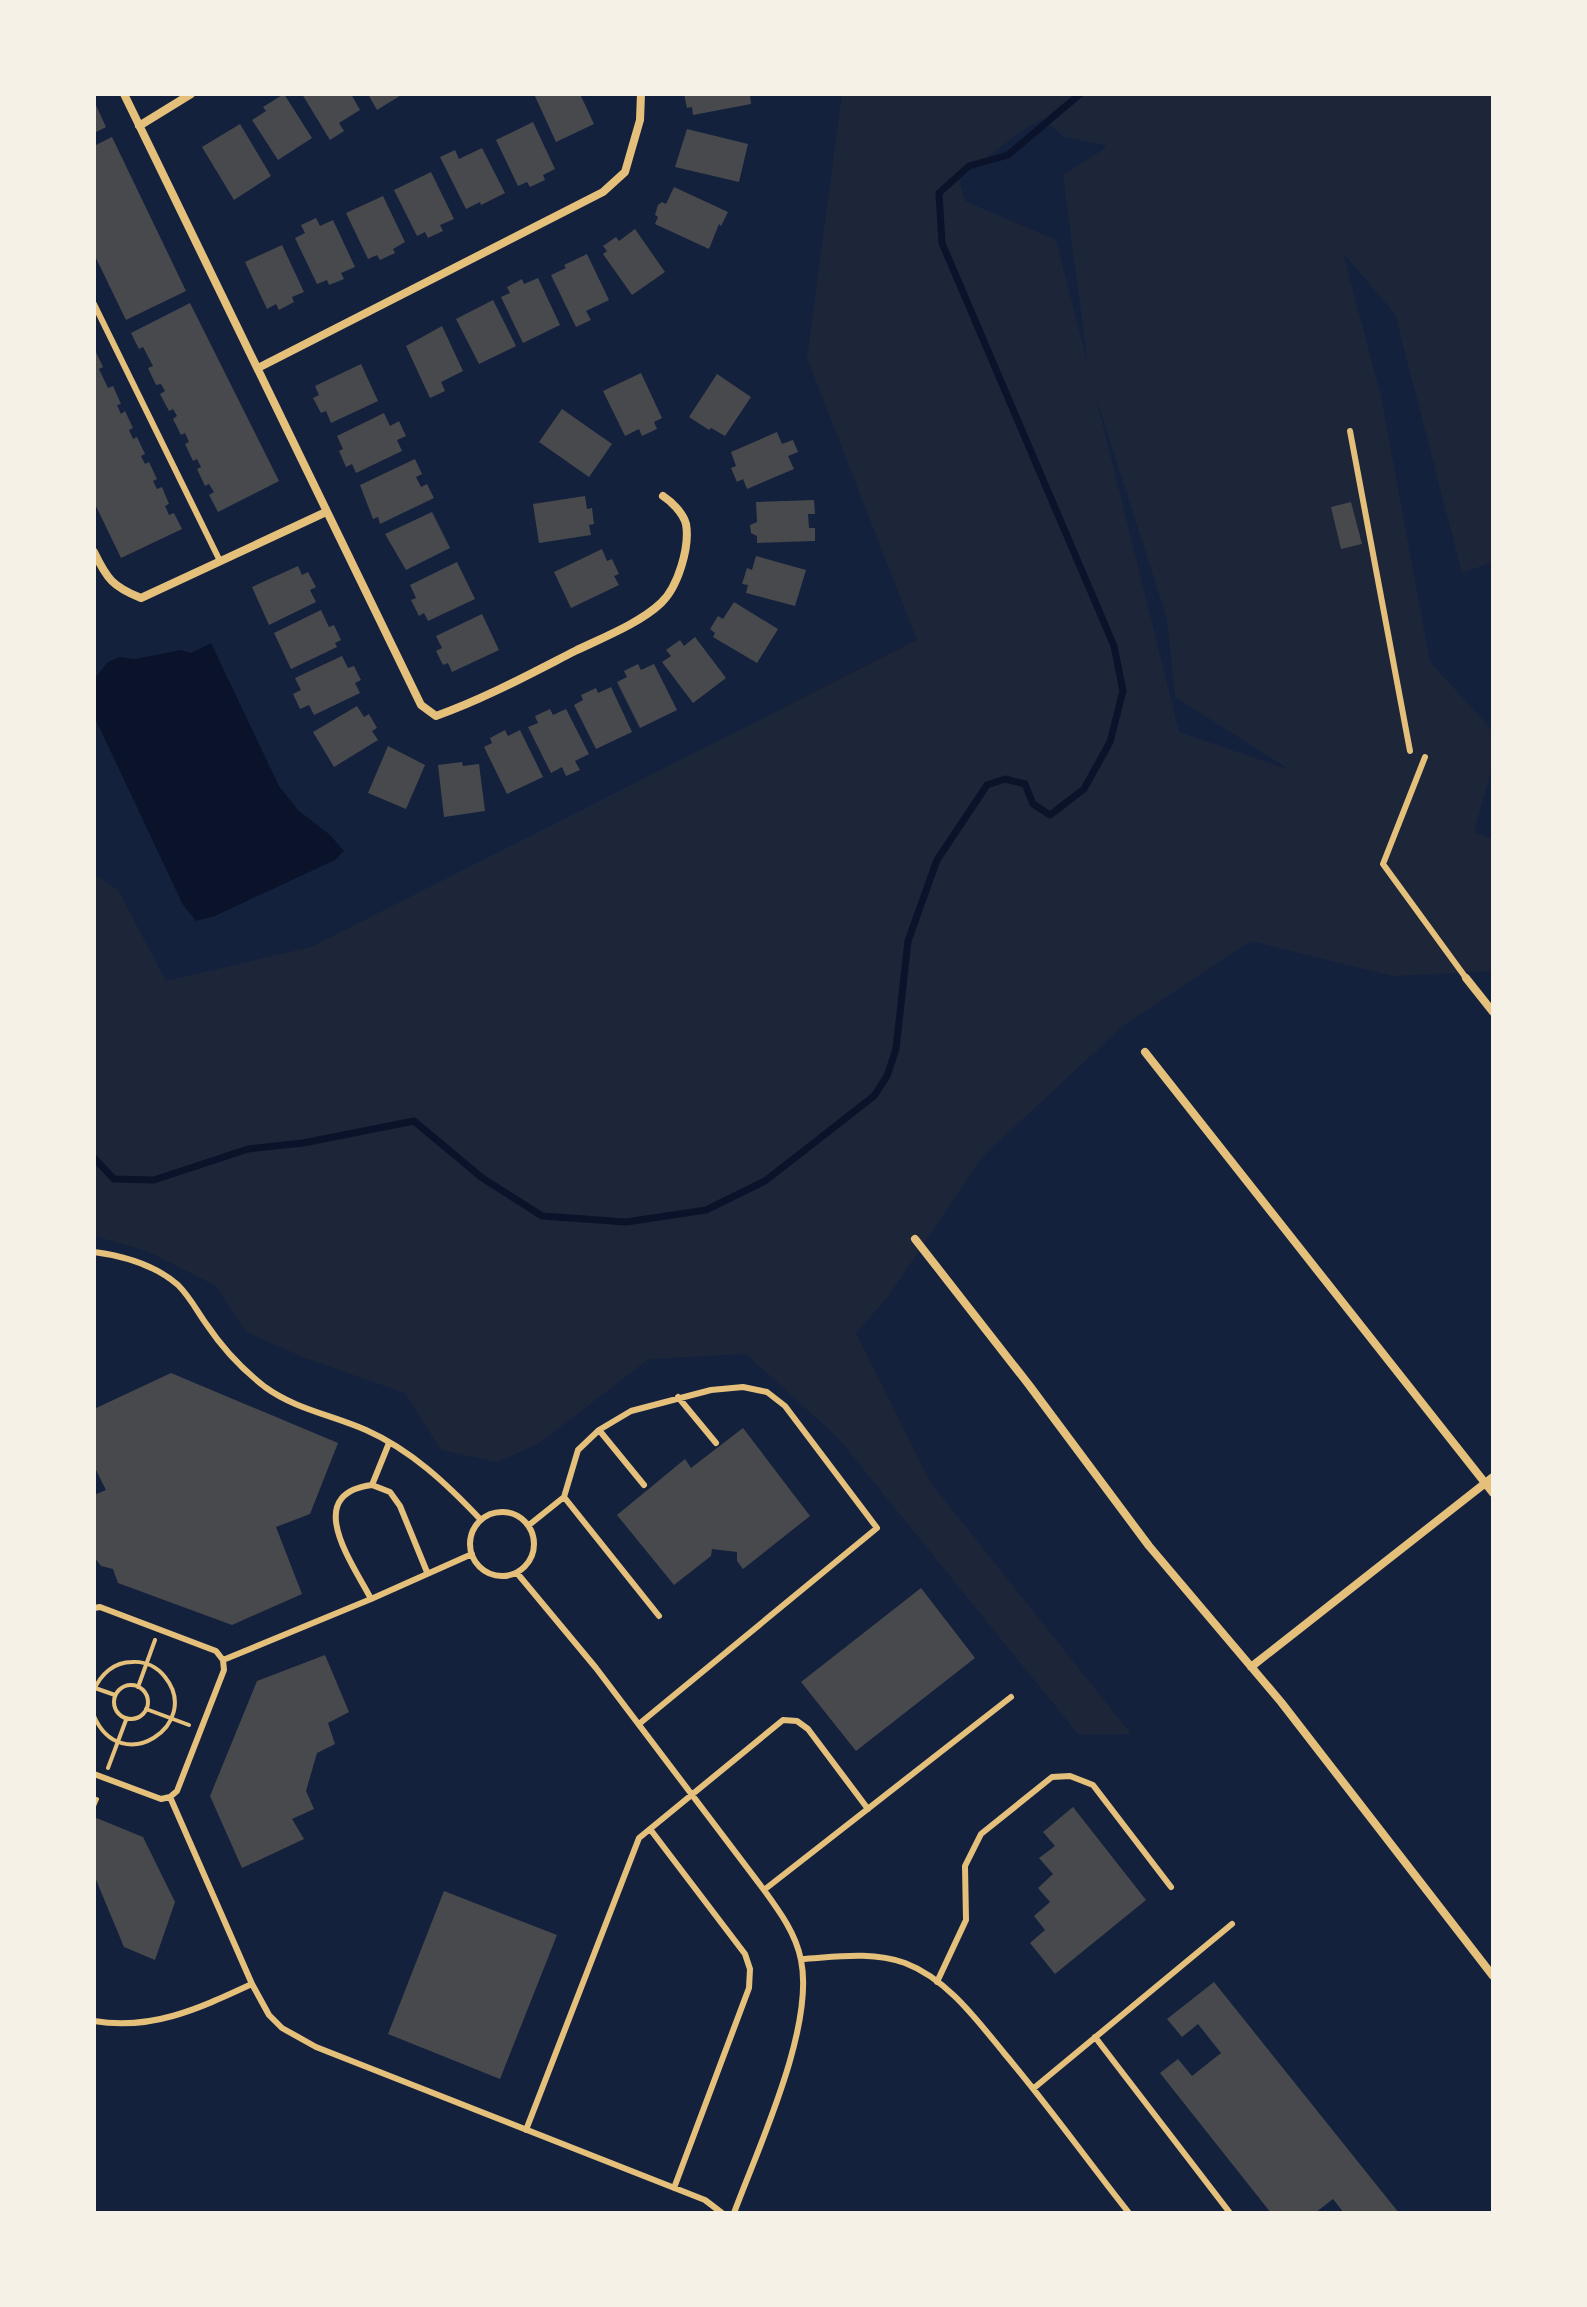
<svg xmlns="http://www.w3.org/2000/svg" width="1587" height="2307" font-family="Quicksand,sans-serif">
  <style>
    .green { fill: #1d2539; fill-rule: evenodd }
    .water { fill: #0b132b }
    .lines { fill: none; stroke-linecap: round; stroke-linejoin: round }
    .stream { stroke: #0b132b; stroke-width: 7 }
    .building { fill: #48494c }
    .path { stroke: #e5c07b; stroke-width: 4 }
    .service { stroke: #e5c07b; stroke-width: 6 }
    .minor { stroke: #e5c07b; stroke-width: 8 }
  </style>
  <rect width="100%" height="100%" fill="#14213d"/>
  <path class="green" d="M842 94H1493V562L1462 573 1395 314 1343 253 1381 397 1430 662 1493 731V763L1474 832 1493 839V971L1393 976 1251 941 1124 1025 983 1156 887 1298 856 1333 930 1482 1131 1734H1078L838 1438 746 1354 649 1359 538 1444 497 1462 441 1450 405 1393 305 1358 246 1332 216 1286 147 1251 94 1236V874L118 890 166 981 311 947 917 640 807 358ZM1043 119 1064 137 1106 145 1104 149 1063 175 1088 365 1056 240 965 201 959 179 1023 130ZM1096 397 1167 619 1175 697 1290 770 1179 732Z"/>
  <path class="water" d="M211 643 279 786 298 810 330 835 344 851 335 860 215 916 196 921 183 905 94 716V679L108 662 119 657 135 659 181 650 191 653Z"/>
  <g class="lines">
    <path class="stream" d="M94 1158 114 1179 154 1180 248 1149 303 1143 414 1121 481 1177 542 1216 626 1222 706 1210 765 1181 874 1096 887 1076 896 1049 908 941 937 860 987 785 1005 779 1025 784 1033 804 1050 815 1084 789 1110 742 1123 691 1114 646 942 243 939 193 969 166 1008 155 1080 94"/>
  </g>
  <path class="building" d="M284 94 312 138 278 160 252 120 266 111 263 107Z
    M302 94H351L360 110 339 123 344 131 330 140Z
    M368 94H403L377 110Z
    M534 94H580L594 124 556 142Z
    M684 94H750L751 104 693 115 692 107 687 108Z
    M94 101 106 127 94 133Z
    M533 122 555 169 543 175 545 180 530 187 527 182 518 186 496 140Z
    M240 124 271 176 234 200 202 147Z
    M687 129 748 144 739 182 675 167Z
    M112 137 186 291 126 320 94 254V146Z
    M482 148 505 193 481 205 480 202 466 209 440 157 455 150 459 159Z
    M431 172 454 219 440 225 443 231 428 238 425 232 417 236 394 190Z
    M674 187 728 212 721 226 719 224 709 249 655 224 658 217 655 215 658 205 662 202 666 204Z
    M383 196 405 242 393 249 395 253 380 260 377 255 368 259 346 213Z
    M316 218 320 226 333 220 355 267 341 273 344 279 329 285 327 280 317 284 295 238 305 233 301 225Z
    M635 229 665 272 632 295 603 254 607 251 603 246 616 237 619 241Z
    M282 245 304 292 292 297 294 302 279 310 276 304 267 309 245 262Z
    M587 254 609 300 586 311 591 320 576 327 551 275 566 268 564 265Z
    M538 278 560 325 523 343 501 297 510 293 507 287 522 279 524 284Z
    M493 300 516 346 479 364 456 319Z
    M190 303 279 481 218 512 209 495 214 492 209 484 205 486 197 469 201 467 197 459 193 461 185 444 189 442 185 433 181 435 173 419 177 416 173 409 169 411 160 394 165 391 161 384 156 385 148 368 153 366 143 347 139 349 131 333Z
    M442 326 463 371 441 382 445 391 430 398 406 346Z
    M94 348 103 367 99 369 108 388 113 386 121 404 117 405 121 414 125 411 133 428 129 430 133 439 137 437 145 454 141 456 145 464 149 462 157 479 153 481 157 489 162 487 169 504 165 506 169 515 174 513 182 529 121 558 94 502Z
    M361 364 378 401 331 423 326 411 321 413 313 398 319 395 315 386Z
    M641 373 662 418 654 422 657 429 642 436 639 429 625 436 603 391Z
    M717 374 751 397 725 436 711 428 709 430 689 417Z
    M562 409 612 444 589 477 539 442Z
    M384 413 390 426 399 421 406 436 397 440 402 451 356 473 352 464 346 467 339 451 343 449 337 436Z
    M777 432 782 444 793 440 798 452 788 456 794 469 747 489 743 479 737 482 731 468 736 466 731 452Z
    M415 459 422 474 416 477 421 487 427 484 434 498 380 524 378 517 373 519 360 485Z
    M585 496 587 509 592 508 594 524 589 525 591 535 539 543 533 504Z
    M814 500 815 514H808L809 528H815V541L757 543V536L751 533 750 525 757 522 756 502Z
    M1351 502 1362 544 1341 549 1331 507Z
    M432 512 450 548 406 570 385 534Z
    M602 549 607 561 612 559 619 574 614 576 619 585 571 608 554 572Z
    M756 556 806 570 795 606 746 593 748 585 742 584 747 568 752 570Z
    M457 562 475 599 428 621 424 613 419 616 411 600 416 598 410 585Z
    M298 566 302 575 308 572 316 587 310 590 316 602 269 625 252 587Z
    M734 602 778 629 757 663 713 637 715 633 710 629 718 616 723 619Z
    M321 610 329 627 334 625 341 640 335 643 337 647 291 669 274 633Z
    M482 614 499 650 452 672 448 663 443 665 436 651 442 648 436 636Z
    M695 637 726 678 693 703 662 662 671 656 666 650 680 640 684 646Z
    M342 656 348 668 354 666 361 680 355 683 360 693 314 715 309 705 300 709 293 694 301 690 295 678Z
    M638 664 641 670 654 664 677 710 640 728 617 682 627 677 624 671Z
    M611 687 632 732 596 749 574 705 583 700 581 695 596 688 598 693Z
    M357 706 364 717 369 714 377 728 372 731 378 740 334 767 313 732Z
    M550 709 553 715 566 709 589 754 575 761 580 770 566 776 562 767 551 773 528 727 538 723 535 716Z
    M505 730 508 736 520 730 543 777 507 794 484 747 492 743 490 738Z
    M388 746 425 765 406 809 368 793Z
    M462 762 463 766 479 764 485 811 444 817 438 765Z
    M171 1373 338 1443 310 1514 276 1527 302 1594 232 1625 118 1583 113 1569 101 1566 94 1557V1495L106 1490 94 1466V1409Z
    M743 1428 810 1516 743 1569 737 1561V1552L712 1549 711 1556 674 1585 617 1515 685 1459 691 1468Z
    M921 1588 975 1658 856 1751 801 1682Z
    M325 1655 349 1712 328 1723 335 1744 317 1753 306 1791 314 1809 292 1819 304 1839 242 1868 210 1796 257 1681Z
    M1073 1807 1146 1900 1055 1974 1030 1943 1045 1930 1034 1916 1050 1902 1038 1888 1053 1874 1039 1858 1055 1846 1043 1832Z
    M94 1817 143 1837 175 1902 155 1960 124 1947 94 1875Z
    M444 1891 557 1935 500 2079 388 2034Z
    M1214 1982 1399 2213H1344L1333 2199 1315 2213H1271L1160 2073 1178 2059 1192 2076 1221 2053 1198 2024 1182 2037 1167 2019Z"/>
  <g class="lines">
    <path class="path" d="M114 1702a17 17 0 1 1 34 0a17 17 0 1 1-34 0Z
      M138 1687 155 1640
      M95 1688 115 1695
      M94 1690C101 1674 114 1662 132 1662 145 1661 157 1667 165 1677 203 1724 121 1779 94 1716
      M146 1709 189 1725
      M108 1768 126 1720
      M94 1806 97 1799"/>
    <path class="service" d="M94 304 220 561
      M1350 431 1410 751
      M1425 757 1383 864 1466 978
      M94 1252C124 1256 154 1264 178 1285 190 1297 197 1311 207 1325 223 1349 242 1369 265 1387 295 1409 332 1415 366 1430 411 1450 447 1484 481 1520
      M678 1397 716 1443
      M599 1430 644 1485
      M372 1485 390 1492 400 1506 427 1572
      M564 1497 659 1616
      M470 1544a32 32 0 1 1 64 0a32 32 0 1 1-64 0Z
      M529 1525 564 1497 578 1450 599 1430 631 1411 711 1390 743 1387 767 1392 785 1406 877 1528 639 1724
      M517 1573 596 1668 764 1890C780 1912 796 1934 801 1960 815 2027 758 2148 734 2213
      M371 1599C353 1564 301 1494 372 1485L389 1443
      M94 1608 100 1607 216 1651 223 1660 224 1670 177 1791 170 1797 161 1799 94 1774
      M223 1660 371 1599 472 1554
      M170 1797 252 1984 269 2015 282 2028 316 2047 705 2200 722 2213
      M650 1829 745 1954 750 1969 749 1988 674 2188
      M764 1890 1011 1697
      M801 1959C836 1957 871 1951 905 1963 947 1979 976 2019 1004 2053 1048 2105 1087 2160 1129 2213
      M937 1982 966 1920 965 1866 981 1834 1052 1777 1070 1776 1093 1785 1171 1887
      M94 2021C152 2031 200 2008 252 1984
      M1095 2037 1230 2213
      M1034 2088 1232 1924
      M526 2130 639 1838 783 1720 797 1721 808 1729 868 1809"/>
    <path class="minor" d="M124 94 421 705 436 716C484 699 530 674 575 651 602 638 640 623 661 603 678 587 690 547 686 524 683 513 672 502 663 496
      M139 126 191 94
      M258 368 603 192 625 172 640 120 641 94
      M94 552C107 579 113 587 141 598L326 512
      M1466 978 1493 1012
      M1145 1052 1493 1493
      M915 1239 1029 1385 1149 1546 1281 1702 1493 1976
      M1251 1667 1493 1477"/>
  </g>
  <rect width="1587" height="2307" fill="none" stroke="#f6f1e7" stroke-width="192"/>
</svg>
